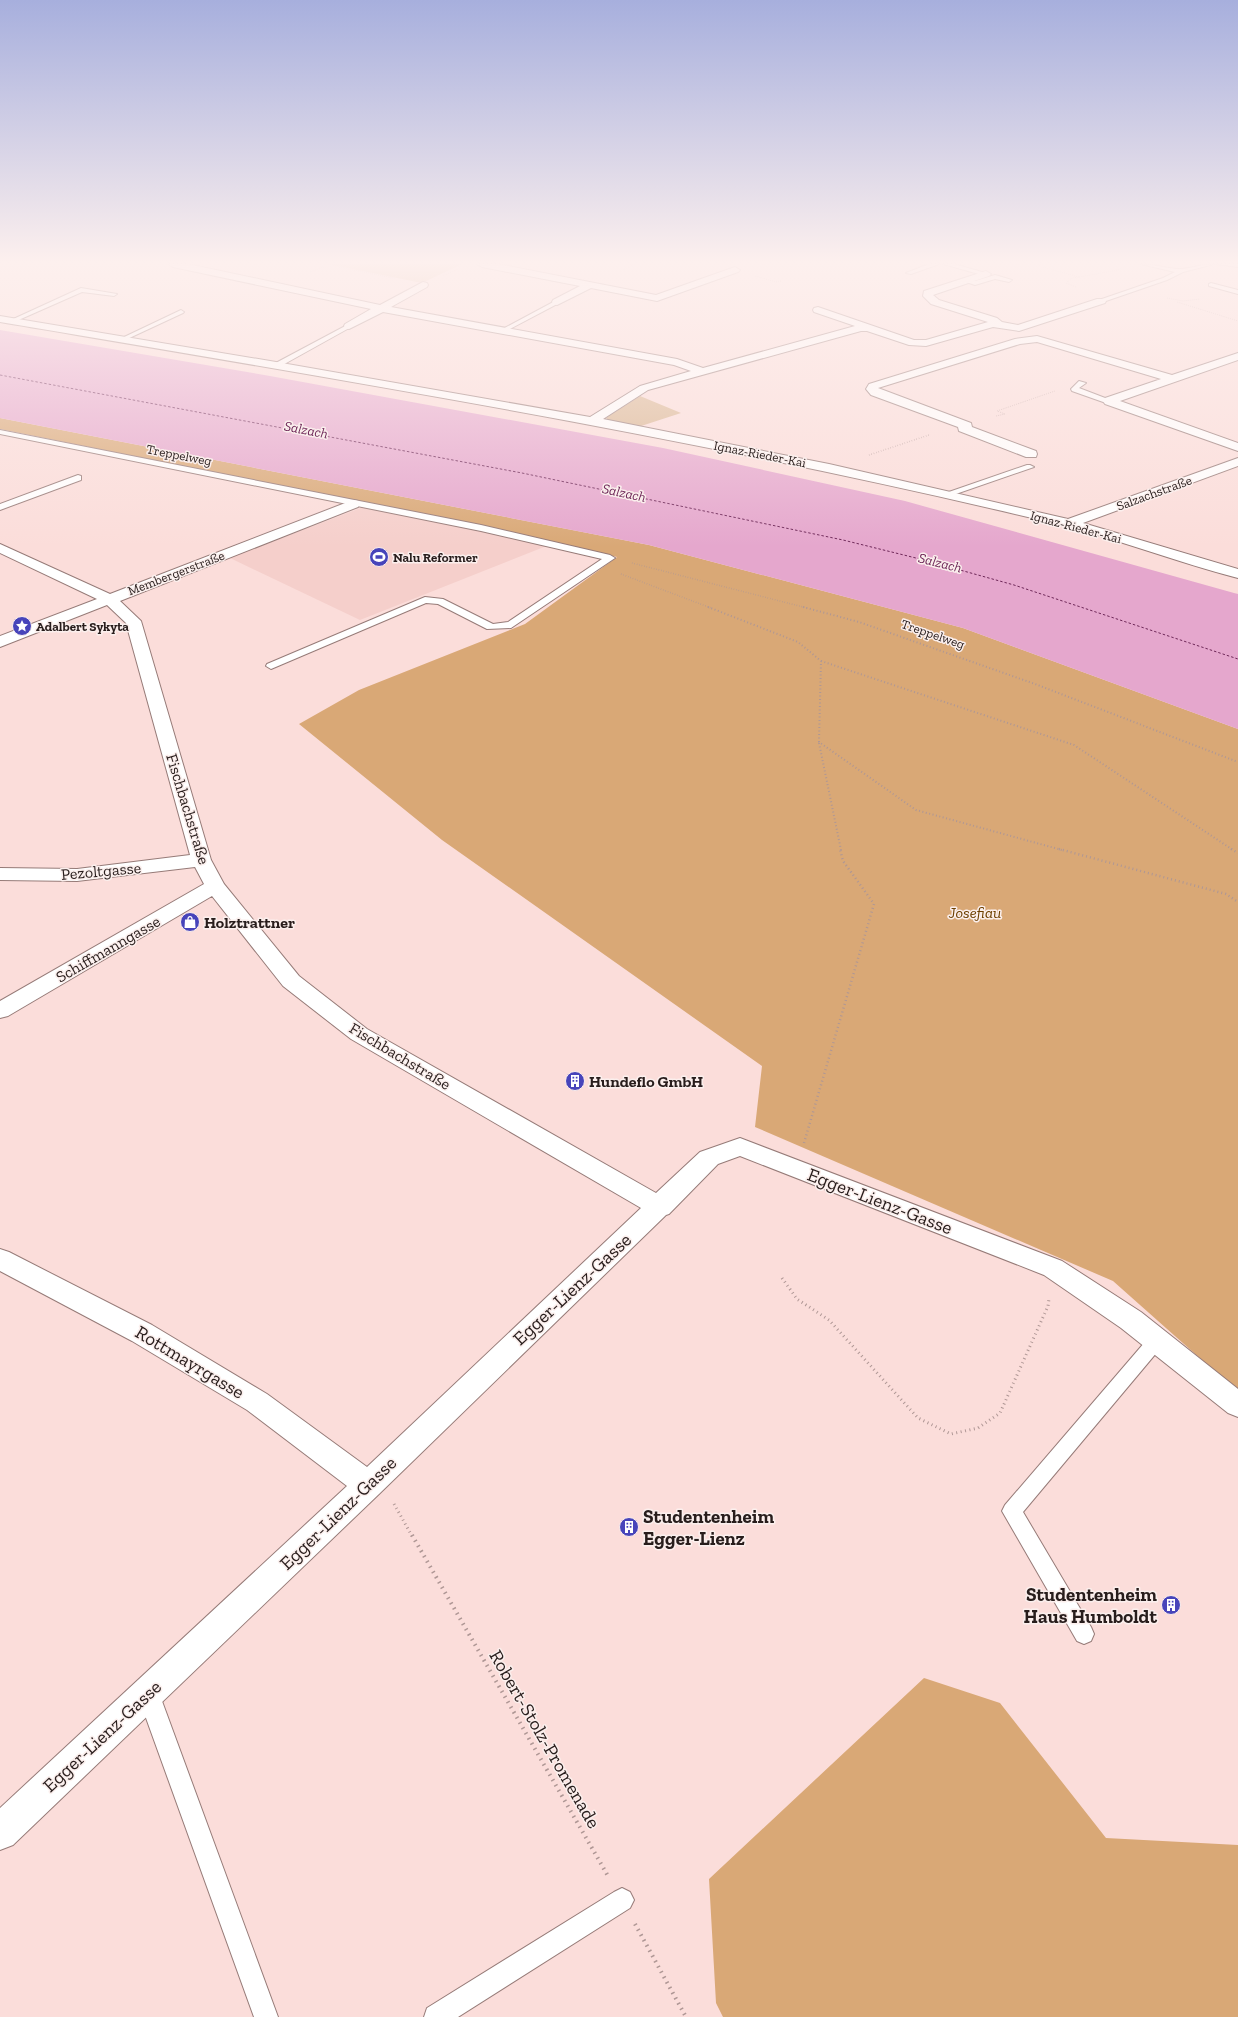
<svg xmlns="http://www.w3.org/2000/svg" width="1238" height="2017" font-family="'Zilla Slab',serif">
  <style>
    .built { fill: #f5cfcb }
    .green { fill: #d9b591 }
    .forest { fill: #d9a876 }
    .water { fill: #e5a7cd }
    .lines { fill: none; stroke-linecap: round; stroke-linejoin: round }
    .ferry { stroke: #6e2758; stroke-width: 1; stroke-dasharray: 2.5 2; stroke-linecap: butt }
    .service-casing { stroke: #967b78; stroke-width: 2 }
    .minor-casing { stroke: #967b78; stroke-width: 2 }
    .path-far5 { stroke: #af9795; stroke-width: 1; stroke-dasharray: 0.5 1.5; stroke-linecap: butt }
    .path-far4 { stroke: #af9795; stroke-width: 1.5; stroke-dasharray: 0.5 2; stroke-linecap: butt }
    .path-far3 { stroke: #af9795; stroke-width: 2; stroke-dasharray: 1 2.5; stroke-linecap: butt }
    .path-far2 { stroke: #af9795; stroke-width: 2.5; stroke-dasharray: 1 3; stroke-linecap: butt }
    .path-far1 { stroke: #af9795; stroke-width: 3; stroke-dasharray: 1 3.5; stroke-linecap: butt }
    .path { stroke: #af9795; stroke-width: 4; stroke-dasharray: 1.5 4.5; stroke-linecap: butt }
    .service { fill: #fff; fill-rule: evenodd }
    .minor { fill: #fff; fill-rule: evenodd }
    .labels { text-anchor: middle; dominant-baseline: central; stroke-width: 3; stroke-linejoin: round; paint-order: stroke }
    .far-street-label { font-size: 13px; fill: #281d1c; stroke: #fbefed }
    .far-poi-label { font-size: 13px; font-weight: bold; fill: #281d1c; stroke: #fbefed; text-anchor: start }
    .far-water-label { font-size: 14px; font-style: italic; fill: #6e2758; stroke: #fbefed }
    .street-label { font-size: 16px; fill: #281d1c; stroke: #fbefed }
    .park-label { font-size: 16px; font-style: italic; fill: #6e4000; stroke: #fbefed }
    .poi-label { font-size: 16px; font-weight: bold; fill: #281d1c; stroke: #fbefed; text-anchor: start }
    .near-street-label { font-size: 19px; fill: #281d1c; stroke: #fbefed }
    .near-poi-label { font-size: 19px; font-weight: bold; fill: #281d1c; stroke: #fbefed; text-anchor: start }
  </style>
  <rect width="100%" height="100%" fill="#fbddda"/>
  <path class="built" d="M371 504 554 543 360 620 230 558Z"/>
  <path class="green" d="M328 264H462L422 283Z
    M640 396 681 413 635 428 606 421 607 417Z"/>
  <path class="forest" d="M0 418 649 545 963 628 1238 729V1392L1113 1281 755 1127 762 1066 442 840 299 724 359 690 525 624 617 557 371 504 0 429Z
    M924 1678 1000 1703 1106 1838 1238 1845V2017H723L716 2003 709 1879Z"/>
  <path class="water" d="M0 330 270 376 663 448 905 501 1234 593 1238 594V729L963 628 649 545 0 418Z"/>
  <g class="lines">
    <path class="ferry" d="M0 375 522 473 843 540 924 560 1014 585 1238 659"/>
    <defs>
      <path id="service" d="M929 264H939L911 274 906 273Z
        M943 264H954L989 274 986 276Z
        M1141 264C1154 264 1172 270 1182 269 1193 268 1203 264 1214 264L1183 272 1167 280 1103 302H1099V300L1163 278 1175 272Z
        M1216 264H1238V267Z
        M995 275 1012 280 1009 282 995 279 975 285 963 281 966 279 975 281Z
        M1211 283 1238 290V294L1209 286V284Z
        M81 288 117 294 114 296 82 292 14 322 9 321Z
        M557 300 559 301V303L504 332 499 331Z
        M181 310 184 312 183 313 125 340 120 339Z
        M349 324 351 325V327L279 367 272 365Z
        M1079 381 1086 383 1079 388 1113 401 1106 403 1072 391 1071 389Z
        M0 430 481 525 610 555 615 558 511 628 487 629 438 604 426 603 271 669 266 666 267 664 425 597 443 599 493 624 508 622 602 559 481 531 0 434Z
        M1027 465H1030L1034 467 950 496 947 497 943 494Z
        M78 475 81 476V480L0 510V504Z
        M1157 1333 1163 1335 1166 1340 1163 1345 1023 1512 1091 1627 1094 1634 1091 1641 1084 1644 1077 1641 1002 1511 1005 1505 1151 1335Z
        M148 1683 155 1686 159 1693 278 2017H254L137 1693 141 1686Z
        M622 1888 630 1892 634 1900 630 1908 458 2017H424L427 2008 614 1892Z"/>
      <path id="minor" d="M168 264H188L380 305 423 282 427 283 428 285 427 287 391 307 677 359 703 368 855 326 814 312 813 310 814 308 818 307 914 340H926L988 322 931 304 923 296 924 291 986 271 991 274 989 276 933 295 939 300 997 318 1002 322 1018 325 1097 299H1105L1106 301 1105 303 1019 331 993 327 926 346 909 345 867 331H861L648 390 603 419 829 464 1068 519 1238 458V466L1083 523 1238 569V578C1179 563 1121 540 1061 525 711 440 355 382 0 322V316L276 362 590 417 640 386 691 371 674 365 383 312 349 329 345 328 344 326 345 324 371 309 173 267Z
        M477 264H498L656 295 732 268 735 267 740 270 738 272 657 301 591 288 557 305 553 304 552 302 553 300 580 286 482 267Z
        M1037 336 1172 375 1238 353V360L1120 401 1238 443V451L1105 404 1103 401 1105 398 1161 379 1037 342 1020 344 878 388 971 423 972 427 1036 451 1037 454 1036 457H1026L959 431 958 427 871 395 866 389 869 384 1015 339Z
        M353 500 358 501 360 504 358 507 120 601 141 621 211 860 224 884 299 976 367 1029 656 1193 700 1152 740 1138 1062 1261 1141 1312 1238 1389V1417L1228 1413 1121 1328 1044 1275 740 1156 718 1164 669 1214 666 1215 379 1494 13 1845 0 1850V1808L347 1486 247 1410 132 1341 0 1271V1249L9 1252 152 1325 267 1394 367 1467 641 1208 351 1039 283 986 212 896 8 1016 0 1018V1001L204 884 195 867 77 881 0 880V868L77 869 190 855 126 623 107 605 0 647V636L97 599 0 553V544L110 594Z"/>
    </defs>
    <use href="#service" class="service-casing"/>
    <use href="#minor" class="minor-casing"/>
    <path class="path-far5" d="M1042 264 1039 266 1079 277 1072 278 1066 283 1076 287
      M623 270 634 264
      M310 272 323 267 334 266 393 278
      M443 276 460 268
      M755 276 776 282 781 281
      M1079 277 1118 270 1125 266
      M1167 298 1183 301 1200 299
      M1177 302 1238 321
      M996 416 1005 414 997 411 1055 391"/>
    <path class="path-far4" d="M869 455 929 435
      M632 563 807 608
      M621 574 711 608"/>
    <path class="path-far3" d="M708 607 798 642 821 661 819 742 916 810 1062 850
      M803 607 859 622 1035 684 1238 762
      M821 661 1074 745 1233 850
      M819 743 841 850"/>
    <path class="path-far2" d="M1059 849 1226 894 1238 902
      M1231 849 1238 853
      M804 1143 874 904 843 861 840 849"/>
    <path class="path-far1" d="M782 1278 797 1299 829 1320 918 1418 951 1434 978 1428 1000 1413 1048 1306 1049 1299
      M394 1504 412 1536"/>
    <path class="path" d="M412 1535 608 1876
      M635 1924 686 2017"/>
    <use href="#service" class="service"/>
    <use href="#minor" class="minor"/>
  </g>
  <linearGradient id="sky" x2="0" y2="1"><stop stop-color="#a7afdd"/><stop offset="0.48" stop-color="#fdf0ee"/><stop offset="1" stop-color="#fdf0ee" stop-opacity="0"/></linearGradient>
  <rect width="1238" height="547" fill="url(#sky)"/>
  <defs>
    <symbol id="stadium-disc" viewBox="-11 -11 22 22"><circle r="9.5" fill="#4744ba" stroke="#fbefed"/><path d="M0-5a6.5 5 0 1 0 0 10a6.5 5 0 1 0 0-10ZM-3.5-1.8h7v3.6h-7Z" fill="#fff"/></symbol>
    <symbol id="sight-disc" viewBox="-11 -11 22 22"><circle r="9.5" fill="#4744ba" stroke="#fbefed"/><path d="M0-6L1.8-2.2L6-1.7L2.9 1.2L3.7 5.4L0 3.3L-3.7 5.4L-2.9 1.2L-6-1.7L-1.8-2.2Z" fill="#fff"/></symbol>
    <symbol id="shop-disc" viewBox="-11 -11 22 22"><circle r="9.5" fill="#4744ba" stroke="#fbefed"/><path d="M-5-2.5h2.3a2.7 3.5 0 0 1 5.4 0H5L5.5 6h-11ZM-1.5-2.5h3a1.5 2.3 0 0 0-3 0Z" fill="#fff"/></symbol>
    <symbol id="building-disc" viewBox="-11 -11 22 22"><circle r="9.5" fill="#4744ba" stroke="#fbefed"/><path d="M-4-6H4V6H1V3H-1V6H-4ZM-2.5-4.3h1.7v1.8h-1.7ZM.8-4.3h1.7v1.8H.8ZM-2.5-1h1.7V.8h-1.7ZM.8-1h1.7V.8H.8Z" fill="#fff"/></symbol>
  </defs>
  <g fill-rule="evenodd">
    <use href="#stadium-disc" x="368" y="546" width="22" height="22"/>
    <use href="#sight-disc" x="11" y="615" width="22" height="22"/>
    <use href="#shop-disc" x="179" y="911" width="22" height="22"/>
    <use href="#building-disc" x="564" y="1070" width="22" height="22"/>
    <use href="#building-disc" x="618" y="1516" width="22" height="22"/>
    <use href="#building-disc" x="1160" y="1594" width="22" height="22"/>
  </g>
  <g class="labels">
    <g class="far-street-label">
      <text transform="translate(760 454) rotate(11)">Ignaz-Rieder-Kai</text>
      <text transform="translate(179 455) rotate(11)">Treppelweg</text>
      <text transform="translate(1154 493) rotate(-20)">Salzachstraße</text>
      <text transform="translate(1076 527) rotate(15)">Ignaz-Rieder-Kai</text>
      <text transform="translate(176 573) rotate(-21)">Membergerstraße</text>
      <text transform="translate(933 634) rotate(19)">Treppelweg</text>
    </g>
    <g class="far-poi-label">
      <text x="393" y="557">Nalu Reformer</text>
      <text x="36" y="626">Adalbert Sykyta</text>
    </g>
    <g class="far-water-label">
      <text transform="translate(306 430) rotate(11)">Salzach</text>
      <text transform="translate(624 493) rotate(12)">Salzach</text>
      <text transform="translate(940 563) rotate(14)">Salzach</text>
    </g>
    <g class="street-label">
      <text transform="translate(188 809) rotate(73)">Fischbachstraße</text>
      <text transform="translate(101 871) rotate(-5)">Pezoltgasse</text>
      <text transform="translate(108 949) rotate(-30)">Schiffmanngasse</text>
      <text transform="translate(400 1056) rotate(31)">Fischbachstraße</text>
    </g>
    <g class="park-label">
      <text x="975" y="912">Josefiau</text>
    </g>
    <g class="poi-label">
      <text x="204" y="922">Holztrattner</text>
      <text x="589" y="1081">Hundeflo GmbH</text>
    </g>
    <g class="near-street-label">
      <text transform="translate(880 1201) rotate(21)">Egger-Lienz-Gasse</text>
      <text transform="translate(572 1289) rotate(-43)">Egger-Lienz-Gasse</text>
      <text transform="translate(190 1362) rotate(31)">Rottmayrgasse</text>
      <text transform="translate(338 1513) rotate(-44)">Egger-Lienz-Gasse</text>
      <text transform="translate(102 1736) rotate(-43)">Egger-Lienz-Gasse</text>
      <text transform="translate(545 1739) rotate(60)">Robert-Stolz-Promenade</text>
    </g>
    <g class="near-poi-label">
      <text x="643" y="1516">Studentenheim<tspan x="643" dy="22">Egger-Lienz</tspan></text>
      <text x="1157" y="1594" text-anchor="end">Studentenheim<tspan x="1157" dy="22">Haus Humboldt</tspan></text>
    </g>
  </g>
</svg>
